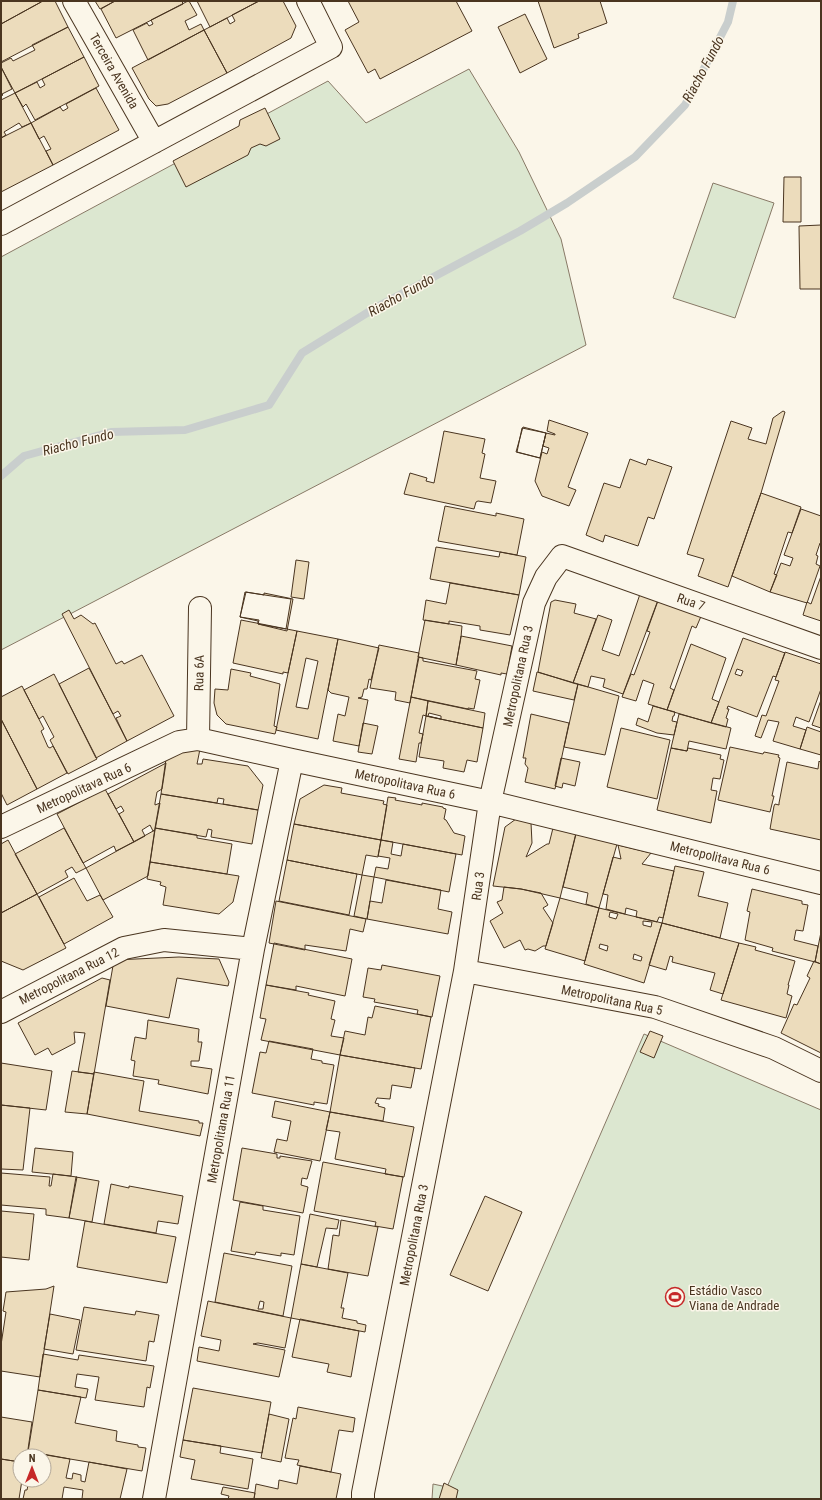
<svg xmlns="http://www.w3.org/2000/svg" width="822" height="1500" font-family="'Roboto Condensed',sans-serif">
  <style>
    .green { fill: #dce7d0; stroke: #887966 }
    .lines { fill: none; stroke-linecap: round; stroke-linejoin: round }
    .stream { stroke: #c9cecd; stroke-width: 8 }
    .building { fill: #ecdcbc; stroke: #4a3520; fill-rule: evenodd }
    .minor-casing { stroke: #4a3520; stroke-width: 24 }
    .minor { stroke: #fbf6e9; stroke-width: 22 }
    .labels { text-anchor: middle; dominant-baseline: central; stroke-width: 3; stroke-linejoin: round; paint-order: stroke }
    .street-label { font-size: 13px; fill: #4a3520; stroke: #fbf6e9 }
    .poi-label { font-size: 13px; fill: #4a3520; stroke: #fbf6e9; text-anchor: start }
    .water-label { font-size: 14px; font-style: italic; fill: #4a3520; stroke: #fbf6e9 }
  </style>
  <rect width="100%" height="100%" fill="#fbf6e9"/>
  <path class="green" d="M469 69 519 152 561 239 586 345 1 650V257L328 81 366 123Z
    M713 183 774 203 735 318 673 298Z
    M644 1034 821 1110V1499H432L433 1484 447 1487Z"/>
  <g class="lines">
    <path class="stream" d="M1 476 24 456 111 432 185 430 269 405 302 353 375 308 520 231 567 203 635 157 685 105 728 22 733 1"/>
  </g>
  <path class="building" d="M1 1H40L41 2 1 24Z
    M43 1H55L68 27 1 62V24Z
    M95 1H115L100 9Z
    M115 1H182L183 4 116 38 101 9Z
    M188 1H189L197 15 185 21 189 30 201 24 204 30 148 60 133 30 147 23 149 26 153 24 151 20Z
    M197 1H259L210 27Z
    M259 1H283L296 26 291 38 227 73 204 30 227 18 230 24 235 21 232 15Z
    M348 1H456L472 31 380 79 375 69 368 73 345 30 359 22Z
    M538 1H600L607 23 578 34 579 38 554 48Z
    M525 14 547 59 520 73 498 27Z
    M68 27 84 57 15 93 1 67V63L11 58 13 61 35 50 32 45Z
    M204 30 227 73 168 104 156 106 149 99 132 68Z
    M84 57 99 86 35 120 26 104 23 107 15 93 37 82 40 88 45 85 42 79Z
    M1 67 12 89 2 94 3 95 1 96Z
    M96 88 119 130 53 165 46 151 51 149 44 136 39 139 31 123 60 107 63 111 68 108 66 104Z
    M15 93 31 123 22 127 19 123 4 132 6 135 1 138V100Z
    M265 108 280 139 266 146 260 144 251 148 248 155 186 187 173 161 239 126 240 120Z
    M31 123 53 165 1 192V138Z
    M784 177H801V222H783Z
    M821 225V289H800L799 226Z
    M783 411 785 412 761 493 728 587 698 576 704 559 687 554 731 421 752 428 748 439 766 444 773 418Z
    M549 420 588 433 568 487 576 490 569 506 542 496 535 481 542 452 547 454 549 448 543 446 546 433 555 435V434L547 431Z
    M523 427 546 433 540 458 516 452Z
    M522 428 546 433 540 458 517 452Z
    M444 431 485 439 482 453 485 454 480 478 496 481 491 503 478 501 476 502 474 509 404 494 410 473 427 478 426 481 434 483Z
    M630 459 646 465 648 459 672 467 654 519 648 517 638 546 605 535 603 542 586 535 604 483 620 488Z
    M761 493 801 507 792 533 788 532 774 574 777 575 770 592 732 576Z
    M445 506 496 516V513L524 519 517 555 438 541Z
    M801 509 821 516V543H820L816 555 818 556 816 564 820 566 807 603 770 592 781 563 790 566 793 558 784 555Z
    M436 547 499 557 500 552 526 557 519 595 430 579Z
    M296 560 309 562 304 599 291 597Z
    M821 576V621L803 615 807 602 811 604Z
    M450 583 519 595 510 635 480 630V626L449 621V624L423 620 426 600 446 604Z
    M245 592 291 599 286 629 258 624 259 620 240 617Z
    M246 592 264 595V593L293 599 287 631 258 624V621L240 617Z
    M640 594 658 600 623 694 603 687 605 679 591 676 588 687 573 683 598 615 612 620 602 650 619 656Z
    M659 598 702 614 696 628 692 626 670 688 674 690 667 710 648 704 654 684 643 680 636 701 622 697 631 674 634 675 650 632 647 631Z
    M555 600 576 604 574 613 596 619 573 683 538 672 551 602Z
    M69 610 74 619 81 615 93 624 95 623 116 664 122 661 124 664 142 655 174 716 127 741 116 718 121 716 118 711 113 714 62 614Z
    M241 620 297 631 288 673 283 672V674L233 663Z
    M425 620 462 626 461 637 456 665 418 657Z
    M297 631 338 639 318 739 276 730ZM306 658 318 661 308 709 296 707Z
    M461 636 512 646 507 674 501 673V675L456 665Z
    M743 638 785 653 776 677 773 676 757 717 728 706 727 709H729L726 718 728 719 726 727 711 723ZM737 669 743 671 741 676 735 674Z
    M338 639 379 648 371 680 369 679 367 689H364L362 697 358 698 368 700 359 746 333 741 338 714 345 716 349 697 331 693 328 690Z
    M691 644 726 658 712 699 719 702 711 723 667 710Z
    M379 645 419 653 410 703 395 700 396 692 370 688Z
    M785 652 821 664V689L809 722 796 717 793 726 806 730 800 749 773 741 779 722 768 720 761 738 755 736 762 715 766 716 779 681 775 680Z
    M419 657 423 658V661L477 671 475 679 480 680 474 709 468 708V709L411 697Z
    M89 668 127 741 96 758 59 684Z
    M231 669 251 673 250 676 280 684 274 726 277 727 275 734 226 724 217 715 214 703 215 689 228 690Z
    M537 672 578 684 574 700 533 691Z
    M54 674 97 759 68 774 50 740 54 737 43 716 39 719 24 690Z
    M578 684 619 696 605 755 564 747Z
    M22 686 44 729 41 731 48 747 50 748 53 746 67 773 37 789 1 719V697Z
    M411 697 428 701 426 716 423 715 419 733 423 734 421 743H419L416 762 399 759Z
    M821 700V728L812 725Z
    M428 701 485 713 483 728 426 716ZM429 713 441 716V719L428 716Z
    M653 706 675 712 674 716H673L672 721 677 722 674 735 657 733 636 725 638 718 648 722Z
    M531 714 569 723 555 789 525 782 528 768 525 764 526 758H523Z
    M679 714 731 728 726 749 689 741 687 751 671 748Z
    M426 716 483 728 477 762 467 760 464 772 443 768 444 761 419 757Z
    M1 719 37 789 7 805 1 793Z
    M363 723 378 726 372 754 358 752Z
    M807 727 821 732V755L800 749Z
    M621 728 670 740 657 799 607 787Z
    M730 747 763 754 764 752 779 755 778 757 780 758 772 796H774L770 812 718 800Z
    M671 748 687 751 688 748 721 755 720 759 724 760 720 779 713 778 711 790 717 791 711 823 657 810Z
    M200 749 197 764H202L203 759 248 766 263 785 258 810 223 804 224 799 218 798 217 803 161 794 167 752Z
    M561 758 580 762 575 786 563 783 562 788 555 786Z
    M821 759V840L770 829 774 806 775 804 779 805V803L787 762 818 769 819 761 820 762Z
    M166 763 162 789 157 792 155 803V805L160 803 155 830 153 831 150 825 142 830 145 836 134 842 119 814 124 811 121 806 116 809 108 794Z
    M324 785 342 788 341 793 384 801 383 804 387 805 381 840 294 824 300 799Z
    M105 789 134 842 116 851 114 846 83 863 57 814Z
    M161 794 258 810 252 844 211 837 212 830 208 829 206 837 155 828Z
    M388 797 396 798 395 800 422 805V803L443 807V808L446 809 444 819 446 820 454 833 465 836 462 855 381 840Z
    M516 819 531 823 532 843 526 857 547 844H549L553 828 576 833 560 898 521 889 493 886 505 827Z
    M294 824 381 840 378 857 366 855 362 875 287 860Z
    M64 828 86 868 76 873 72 867 65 871 68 877 37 894 15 854Z
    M155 828 197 835V838L232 844 227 874 150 862Z
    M155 830 148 876 103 900 86 868Z
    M576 834 617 844 599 908 586 904 588 893 563 887Z
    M8 840 37 894 1 913V844Z
    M381 840 393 842 391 854 401 856 403 844 456 854 449 892 374 877 376 867 388 869 390 858 378 856Z
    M618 845 651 853 642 864 674 871 663 918 659 917 657 922 636 917 637 911 626 908 625 914 606 909 608 895 603 894 613 857 621 859Z
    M287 860 357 874 349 915 279 901Z
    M150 862 239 876 233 902 219 914 163 905 166 887 160 885 161 882 147 879Z
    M675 866 704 872 698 896 728 903 720 938 662 923Z
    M362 875 374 877 367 919 354 916Z
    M74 878 87 901 100 895 113 917 64 944 39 897Z
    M386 880 441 890 438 909 452 912 448 934 367 919 370 901 382 903Z
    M504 887 521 889 541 893 548 905 543 908 553 923 546 946H543L535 951 528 949 525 950 520 940 504 948 490 921 503 913 497 902 502 900Z
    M752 889 802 901V904L808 905 803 931 796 930 794 940 818 946 815 962 772 951 773 948 745 940 750 912 747 911Z
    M37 894 66 948 23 970 1 961V913Z
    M560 898 599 908 585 961 545 949Z
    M276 901 366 919 363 932 350 929 346 951 305 945V950L269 943Z
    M599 908 662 923 644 983 584 964ZM610 912 618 914 616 919 609 917ZM643 921 652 922 651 927 643 925ZM600 944 608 946 607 951 599 948ZM634 954 642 957 641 961 633 959Z
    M662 923 739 943 723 994 710 990 715 973 672 962 673 957 670 956 666 970 649 965Z
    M821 932V964L815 962Z
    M274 943 352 959 345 996 296 986V990L266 985Z
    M739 943 756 947 755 950 795 961 788 985H789L787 994 792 996 786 1018 721 1000Z
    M179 957 219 959 229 982 228 986 177 978 169 1018 106 1006 114 960Z
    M814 961 821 964V1053L781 1033 794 1004 797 1005 810 978 807 976Z
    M382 965 440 976 432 1017 417 1014 418 1010 374 1002 375 999 363 997 368 968 381 970Z
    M102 978 110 980 94 1074 78 1072 85 1033 74 1032 75 1043 52 1055 48 1048 35 1055 18 1023Z
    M266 985 309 993 308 995 335 1001 331 1019 335 1020 331 1036 344 1038 340 1055 261 1040 266 1019 260 1018Z
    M375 1006 431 1017 421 1069 340 1055 345 1031 365 1035 368 1017 372 1018Z
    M148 1020 199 1029 198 1042H202L199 1061H191V1066L212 1069 208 1094 158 1084 159 1080 133 1076 135 1061 131 1060 135 1037 146 1039Z
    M650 1031 663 1036 654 1058 640 1052Z
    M269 1041 313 1049 311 1059 322 1061V1063L334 1065 327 1104 314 1102V1105L252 1093 260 1052 266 1053Z
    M340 1055 415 1068 411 1088 392 1085 390 1099 377 1098 375 1103 379 1104 378 1106 385 1108 383 1121 330 1112Z
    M1 1063 52 1071 46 1110 1 1105Z
    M72 1071 94 1074 87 1114 65 1112Z
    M94 1072 144 1081 139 1111 199 1121V1123H203L200 1136 87 1114Z
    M275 1101 330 1112 320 1161 274 1152 277 1139 287 1141 291 1121 272 1117Z
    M1 1105 30 1108 23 1170 1 1169Z
    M330 1112 414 1127 404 1177 385 1174 386 1169 335 1159 340 1132 326 1130Z
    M35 1148 73 1152 71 1176 32 1172Z
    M242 1148 277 1154V1158H280V1156L312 1161 307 1179 302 1178 301 1185 308 1187 303 1213 233 1200Z
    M323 1162 403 1177 393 1229 375 1226 376 1222 314 1211Z
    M1 1173 50 1177 49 1186H51L53 1174 77 1177 69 1218 46 1215V1209L1 1205Z
    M76 1177 99 1181 92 1222 69 1218Z
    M111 1184 129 1188V1186L183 1196 178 1224 158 1221 156 1233 104 1224Z
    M485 1196 522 1212 488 1291 450 1275Z
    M240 1202 263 1206V1210L300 1216 294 1255 281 1253V1256L256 1252 255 1255 231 1251Z
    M1 1211 34 1214 29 1260 1 1257Z
    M310 1214 339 1220 337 1229 326 1228 317 1267 301 1264Z
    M341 1220 378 1227 368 1276 328 1269 333 1235 339 1236Z
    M85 1221 176 1237 167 1283 77 1267Z
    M224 1253 292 1266 283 1316 215 1302ZM260 1301 264 1302 263 1309H258Z
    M301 1264 348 1273 341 1308H344L342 1318 357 1321V1323L366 1325 365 1332 291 1318Z
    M54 1286 40 1377 1 1371V1345L6 1312 3 1311 6 1292 46 1289Z
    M208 1301 291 1318 285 1348 258 1343 253 1344 285 1350 279 1377 197 1361 199 1347 219 1351 221 1340 201 1336Z
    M84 1307 135 1315 136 1311 159 1315 154 1342 149 1341 146 1361 76 1350Z
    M50 1314 80 1320 73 1354 44 1349Z
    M300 1319 359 1331 351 1377 327 1372 329 1364 292 1357Z
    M43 1354 78 1360 79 1355 154 1366 150 1388 147 1387 144 1407 95 1400 99 1377 77 1374 75 1387 88 1389 86 1398 38 1390Z
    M193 1388 271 1402 262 1453 183 1440Z
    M38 1390 81 1397 75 1423 117 1431 116 1441 138 1445V1447L146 1448 142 1471 28 1452Z
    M298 1407 355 1418 353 1432 339 1430 331 1472 297 1465 299 1460 285 1458 293 1418 296 1419Z
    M269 1414 289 1419 281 1462 261 1458Z
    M1 1417 32 1422 27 1456H20V1462L1 1459Z
    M183 1440 221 1446 220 1453 253 1459 248 1489 191 1479 195 1460 180 1457Z
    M32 1452 70 1459 66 1478 72 1479 73 1473 81 1475V1481L85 1482 89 1462 127 1469 120 1499H82L83 1490 64 1487 62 1499H23L25 1490H27L29 1480H44V1456H31Z
    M1 1459 20 1462V1480H22L19 1499H1Z
    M300 1466 341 1474 336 1499H254L256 1484 278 1489 279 1480 297 1484Z
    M444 1483 458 1490 456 1499H439Z
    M223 1487 255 1493 254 1499H228L229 1496 221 1494Z"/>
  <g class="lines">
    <defs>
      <path id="minor" d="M74 1 154 142
        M1 224 331 47 308 1
        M198 739 200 608
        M1 827 179 742 198 739 292 760 490 802 821 883
        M465 971 655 1007 774 1048 821 1071
        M1 1012 124 948 164 940 253 949
        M154 1499 253 949 292 760
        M363 1499V1493L465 971 490 802 534 603 546 577 562 556 821 648"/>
    </defs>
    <use href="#minor" class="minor-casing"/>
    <use href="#minor" class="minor"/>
  </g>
  <defs>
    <symbol id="stadium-ring" viewBox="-11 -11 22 22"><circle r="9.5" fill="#fbf6e9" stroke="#c62828" stroke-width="1.5"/><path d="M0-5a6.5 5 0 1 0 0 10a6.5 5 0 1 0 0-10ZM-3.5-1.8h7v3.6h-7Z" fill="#c62828"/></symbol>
  </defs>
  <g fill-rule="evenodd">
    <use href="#stadium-ring" x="664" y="1286" width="22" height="22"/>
  </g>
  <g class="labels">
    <g class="street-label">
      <text transform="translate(114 71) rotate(60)">Terceira Avenida</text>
      <text transform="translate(691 602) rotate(19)">Rua 7</text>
      <text transform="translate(199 673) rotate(-89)">Rua 6A</text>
      <text transform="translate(518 676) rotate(-78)">Metropolitana Rua 3</text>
      <text transform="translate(405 784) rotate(12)">Metropolitava Rua 6</text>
      <text transform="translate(84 788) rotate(-25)">Metropolitava Rua 6</text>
      <text transform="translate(720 858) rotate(14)">Metropolitava Rua 6</text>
      <text transform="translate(478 886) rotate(-82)">Rua 3</text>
      <text transform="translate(69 976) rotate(-27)">Metropolitana Rua 12</text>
      <text transform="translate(612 1000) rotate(12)">Metropolitana Rua 5</text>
      <text transform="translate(221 1129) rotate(-80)">Metropolitana Rua 11</text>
      <text transform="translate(414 1235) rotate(-79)">Metropolitana Rua 3</text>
    </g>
    <g class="poi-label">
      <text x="689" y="1290">Estádio Vasco<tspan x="689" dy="15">Viana de Andrade</tspan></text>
    </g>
    <g class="water-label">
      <text transform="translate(703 69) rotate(-62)">Riacho Fundo</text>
      <text transform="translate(401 295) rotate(-29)">Riacho Fundo</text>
      <text transform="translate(78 442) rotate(-14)">Riacho Fundo</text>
    </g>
  </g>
  <rect width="822" height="1500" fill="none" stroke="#4a3520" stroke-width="4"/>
  <g transform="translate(32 1468)"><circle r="19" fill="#fbf6e9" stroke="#b4a999"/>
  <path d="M0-3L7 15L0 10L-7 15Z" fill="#c62828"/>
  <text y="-6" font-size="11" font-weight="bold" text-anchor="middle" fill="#4a3520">N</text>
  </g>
</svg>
